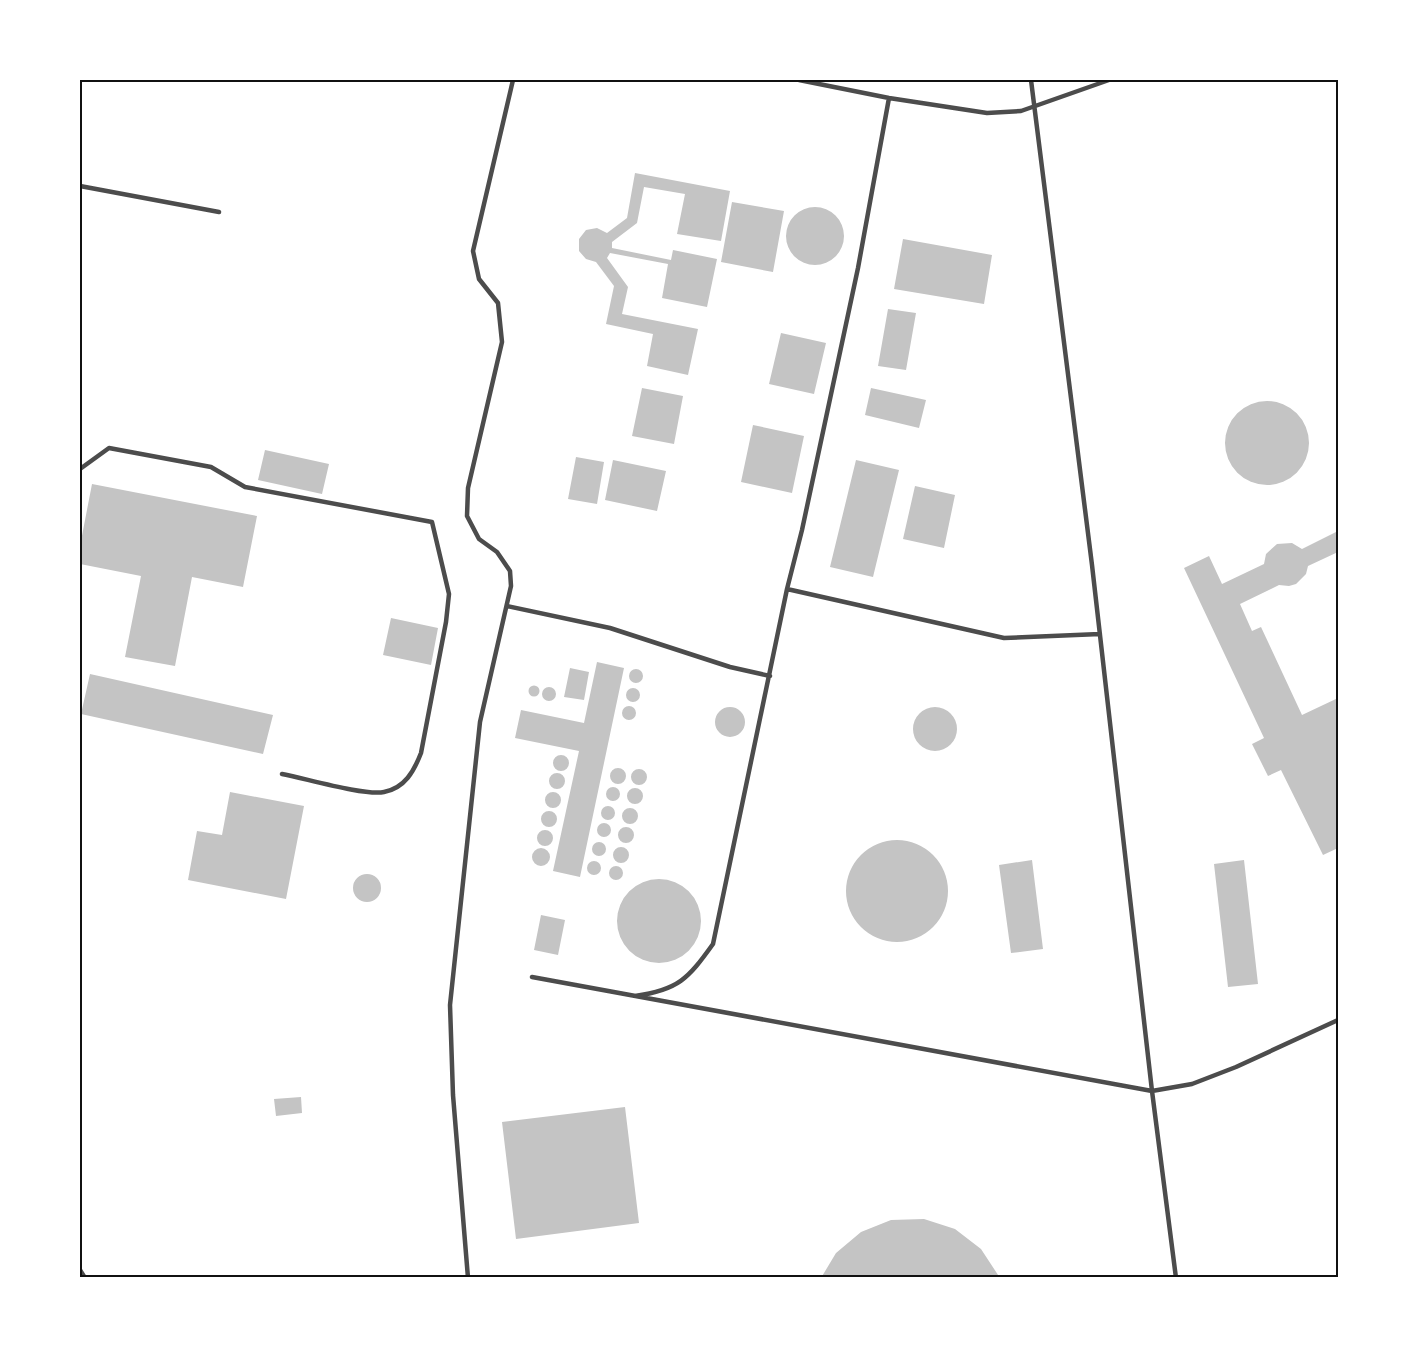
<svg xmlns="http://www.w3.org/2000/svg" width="1418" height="1357" font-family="Poppins,sans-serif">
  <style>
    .building { fill: #c4c4c4 }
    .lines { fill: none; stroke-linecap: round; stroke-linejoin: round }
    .service { stroke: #4c4c4c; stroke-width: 4.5 }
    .neatline { fill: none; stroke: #111; stroke-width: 2 }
  </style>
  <rect width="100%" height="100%" fill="#fff"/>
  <path class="building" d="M635 173 730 191 721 241 677 234 685 194 644 187 637 223 612 242V248L671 260 673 250 717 259 707 307 662 298 668 264 610 253 607 258 628 287 622 314 698 329 688 375 647 366 653 334 606 324 614 286 596 262 586 259 579 251V239L586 230 597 228 607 233 627 218Z
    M732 202 784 211 773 272 721 262Z
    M786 236a29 29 0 1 1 58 0a29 29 0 1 1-58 0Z
    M903 239 992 255 984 304 894 289Z
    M888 309 916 313 906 370 878 366Z
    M781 333 826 343 814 394 769 384Z
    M642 388 683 396 674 444 632 436Z
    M871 388 926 400 919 428 865 415Z
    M1225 443a42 42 0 1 1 84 0a42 42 0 1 1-84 0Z
    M753 425 804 436 792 493 741 482Z
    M265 450 329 464 322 494 258 480Z
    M576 457 604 462 597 504 568 499Z
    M613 460 666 471 657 511 605 500Z
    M856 460 899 470 873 577 830 567Z
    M92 484 257 516 243 587 192 577 175 666 125 657 141 576 80 564V546Z
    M915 486 955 495 944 548 903 539Z
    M1338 531V552L1308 566 1306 574 1296 584 1289 586 1279 585 1240 604 1252 631 1261 627 1302 715 1338 698V848L1323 855 1281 770 1268 776 1252 744 1264 738 1184 568 1209 556 1222 584 1264 564 1266 554 1277 544 1292 543 1302 549Z
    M391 618 438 628 431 665 383 655Z
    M597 662 624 668 580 877 553 871 579 751 515 738 521 710 584 723Z
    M570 668 589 672 584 700 564 697Z
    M629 676a7 7 0 1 1 14 0a7 7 0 1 1-14 0Z
    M90 674 273 715 263 754 81 714Z
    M528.5 691a5.5 5.5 0 1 1 11 0a5.5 5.5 0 1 1-11 0Z
    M542 694a7 7 0 1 1 14 0a7 7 0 1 1-14 0Z
    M626 695a7 7 0 1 1 14 0a7 7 0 1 1-14 0Z
    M622 713a7 7 0 1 1 14 0a7 7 0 1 1-14 0Z
    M913 729a22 22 0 1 1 44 0a22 22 0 1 1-44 0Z
    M715 722a15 15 0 1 1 30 0a15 15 0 1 1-30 0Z
    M553 763a8 8 0 1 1 16 0a8 8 0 1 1-16 0Z
    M610 776a8 8 0 1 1 16 0a8 8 0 1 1-16 0Z
    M631 777a8 8 0 1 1 16 0a8 8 0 1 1-16 0Z
    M549 781a8 8 0 1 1 16 0a8 8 0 1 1-16 0Z
    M606 794a7 7 0 1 1 14 0a7 7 0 1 1-14 0Z
    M627 796a8 8 0 1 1 16 0a8 8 0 1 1-16 0Z
    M545 800a8 8 0 1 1 16 0a8 8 0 1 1-16 0Z
    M230 792 304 806 286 899 188 880 197 831 222 835Z
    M601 813a7 7 0 1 1 14 0a7 7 0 1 1-14 0Z
    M622 816a8 8 0 1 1 16 0a8 8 0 1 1-16 0Z
    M541 819a8 8 0 1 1 16 0a8 8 0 1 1-16 0Z
    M597 830a7 7 0 1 1 14 0a7 7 0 1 1-14 0Z
    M618 835a8 8 0 1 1 16 0a8 8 0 1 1-16 0Z
    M537 838a8 8 0 1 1 16 0a8 8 0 1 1-16 0Z
    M846 891a51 51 0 1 1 102 0a51 51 0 1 1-102 0Z
    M592 849a7 7 0 1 1 14 0a7 7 0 1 1-14 0Z
    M613 855a8 8 0 1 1 16 0a8 8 0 1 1-16 0Z
    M532 857a9 9 0 1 1 18 0a9 9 0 1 1-18 0Z
    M1032 860 1043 949 1011 953 999 865Z
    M1244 860 1258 984 1228 987 1214 864Z
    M587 868a7 7 0 1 1 14 0a7 7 0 1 1-14 0Z
    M609 873a7 7 0 1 1 14 0a7 7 0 1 1-14 0Z
    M353 888a14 14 0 1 1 28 0a14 14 0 1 1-28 0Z
    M617 921a42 42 0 1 1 84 0a42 42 0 1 1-84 0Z
    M541 915 565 920 558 955 534 950Z
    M301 1097 302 1113 276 1116 274 1099Z
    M625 1107 639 1223 516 1239 502 1122Z
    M924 1219 955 1229 981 1249 1000 1278H821L836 1253 861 1232 891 1220Z"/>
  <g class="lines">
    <path class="service" d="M799 80 889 98 987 113 1021 111 1109 80
      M1031 80 1092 565 1152 1091 1176 1278
      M80 186 219 212
      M80 469 109 448 211 467 245 487 432 522 449 594 446 622 421 753C414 771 405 788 384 792 365 796 304 778 282 774
      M787 589 1004 638 1100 634
      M507 606 610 628 730 667 770 676
      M532 977 1152 1091 1192 1084 1236 1067 1338 1020
      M635 996C678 990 688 979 713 944L787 589 802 530 858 268 889 98
      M80 1270 85 1278
      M468 1278 453 1095 450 1005 480 722 511 586 510 571 497 552 479 539 467 516 468 488 502 342 498 303 479 279 473 251 513 80"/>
  </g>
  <rect width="1418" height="1357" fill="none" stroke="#ffffff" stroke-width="162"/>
  <rect x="81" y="81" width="1256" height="1195" class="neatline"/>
</svg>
